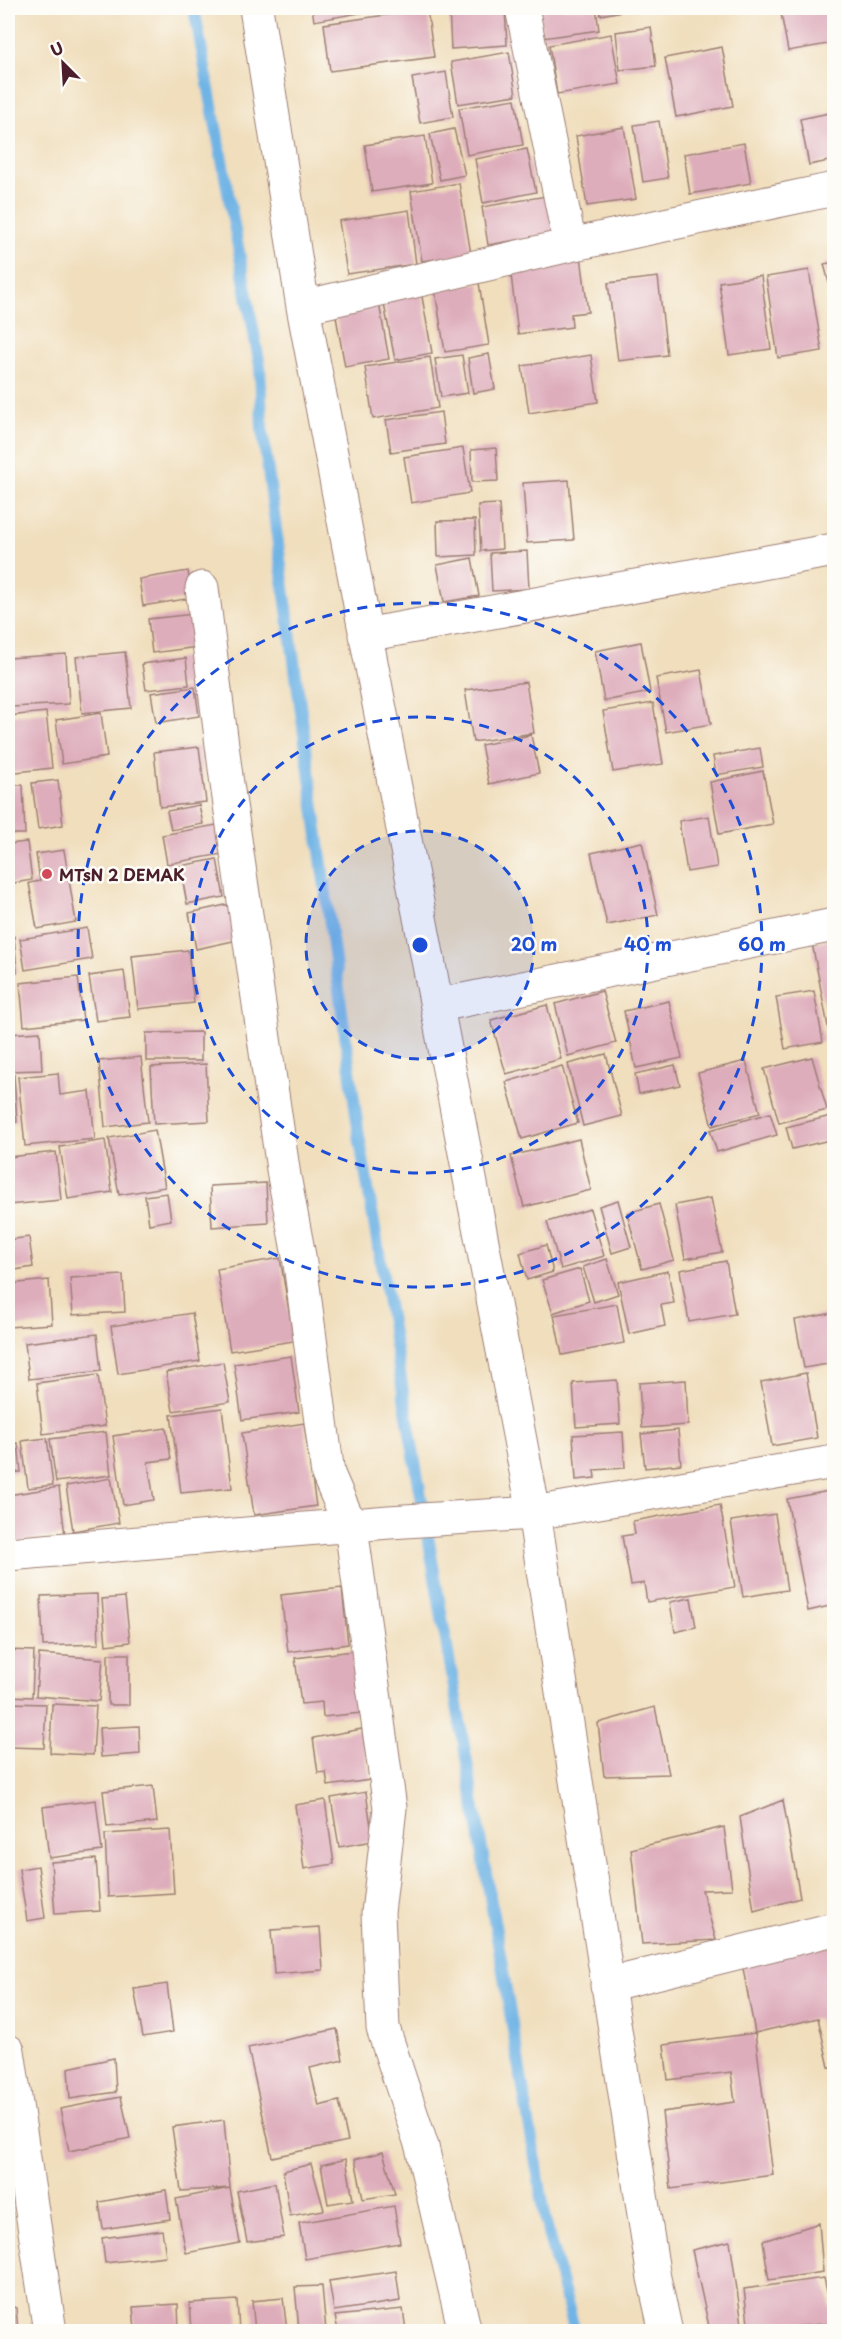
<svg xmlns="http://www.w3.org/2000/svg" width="842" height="2339" font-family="'Playpen Sans',sans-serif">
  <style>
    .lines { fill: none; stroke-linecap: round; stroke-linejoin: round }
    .stream { stroke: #6fb4e5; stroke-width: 12 }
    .building { fill: #deadbc }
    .street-casing { stroke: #9d7e74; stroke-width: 35 }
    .secondary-casing { stroke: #9d7e74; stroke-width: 35 }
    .street { stroke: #fff; stroke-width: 33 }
    .secondary { stroke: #fff; stroke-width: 33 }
    .ring { fill: none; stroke: #1d4ed8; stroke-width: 3; stroke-dasharray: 10 8 }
    .poi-dot { fill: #d1495b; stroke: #fdfcf7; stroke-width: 2 }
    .labels { text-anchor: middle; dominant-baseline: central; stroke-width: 5; stroke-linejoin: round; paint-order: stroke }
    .poi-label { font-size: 16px; font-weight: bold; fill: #4a1f2b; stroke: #fdfcf7; text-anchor: start }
    .centre { fill: #1d4ed8; stroke: #fdfcf7; stroke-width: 3 }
    .ring-label { font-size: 18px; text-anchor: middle; font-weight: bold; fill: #1d4ed8; stroke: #fdfcf7; stroke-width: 5; stroke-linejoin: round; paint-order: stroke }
  </style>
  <rect width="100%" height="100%" fill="#fdfcf7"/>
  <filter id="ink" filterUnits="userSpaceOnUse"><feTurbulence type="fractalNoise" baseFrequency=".0167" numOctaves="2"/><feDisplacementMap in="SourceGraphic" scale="12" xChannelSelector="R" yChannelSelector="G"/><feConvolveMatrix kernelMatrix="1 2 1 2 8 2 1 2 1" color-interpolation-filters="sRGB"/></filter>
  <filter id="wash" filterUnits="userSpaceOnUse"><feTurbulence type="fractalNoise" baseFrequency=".008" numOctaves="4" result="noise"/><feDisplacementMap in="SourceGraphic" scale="24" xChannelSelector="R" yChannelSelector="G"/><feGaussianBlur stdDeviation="1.35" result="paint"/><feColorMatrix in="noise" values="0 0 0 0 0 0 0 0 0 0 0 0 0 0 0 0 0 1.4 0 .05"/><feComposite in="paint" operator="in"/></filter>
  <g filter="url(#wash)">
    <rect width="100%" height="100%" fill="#f0debc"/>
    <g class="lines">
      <path class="stream" d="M194 8 260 366 262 427 359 1136 548 2233 575 2332"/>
    </g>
    <g id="blocks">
      <path class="building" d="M312 8H370L371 11 314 21Z
        M449 8H505L507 45 451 49Z
        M539 8H596L599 30 543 38Z
        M600 8H623V11L600 15Z
        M780 8H832L834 43 788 51Z
        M427 9 434 57 330 71 324 24Z
        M651 27 656 66 620 70 616 32Z
        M611 34 620 84 557 94 549 45Z
        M722 47 733 106 676 117 665 58Z
        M509 52 516 95 458 104 451 62Z
        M446 72 453 117 420 123 412 78Z
        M515 99 523 145 467 155 459 108Z
        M834 112V160L809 165 800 119Z
        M659 121 668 178 643 182 634 125Z
        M624 127 636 199 587 206 576 136Z
        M454 129 465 175 440 180 430 134Z
        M425 136 432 183 372 192 365 145Z
        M744 143 751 183 690 194 684 154Z
        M527 149 536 192 483 203 475 159Z
        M459 183 471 254 422 261 411 191Z
        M552 195 559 233 488 245 482 207Z
        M409 210 416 264 347 274 339 221Z
        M581 256 588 312 571 314 572 327 518 334 510 266Z
        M834 262V302L824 264Z
        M809 270 822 351 778 358 766 277Z
        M761 276 771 349 729 355 719 282Z
        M658 277 667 355 618 361 608 283Z
        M479 283 489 345 445 352 435 290Z
        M421 291 432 353 395 360 383 299Z
        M379 303 389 359 345 367 335 311Z
        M489 354 495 389 473 393 468 358Z
        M462 355 468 393 441 397 435 359Z
        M591 355 598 402 529 413 522 366Z
        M430 357 438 408 373 419 365 367Z
        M441 412 445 444 391 452 386 420Z
        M463 448 470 493 411 503 404 457Z
        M496 448 498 481 472 482 471 450Z
        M569 480 574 540 527 543 523 483Z
        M499 504 502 549 481 551 478 505Z
        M475 520 476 555 438 557 437 521Z
        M527 551 529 589 492 591 490 553Z
        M472 558 479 596 444 602 437 565Z
        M188 571 192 598 143 606 139 579Z
        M194 614 198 647 152 653 148 619Z
        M641 642 650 692 604 701 595 651Z
        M125 652 131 708 82 713 76 657Z
        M66 654 69 704 11 707 9 658Z
        M186 658 189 685 146 690 142 664Z
        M701 670 711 724 666 732 656 678Z
        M526 682 534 733 473 742 465 690Z
        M195 687 199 716 156 723 151 693Z
        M653 703 663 764 613 772 603 711Z
        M46 712 52 768 8 773V716Z
        M101 713 107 757 62 764 56 720Z
        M531 735 539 773 489 784 481 745Z
        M199 747 206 802 160 807 154 752Z
        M760 748 763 767 716 775 713 756Z
        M763 771 773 824 719 834 710 782Z
        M58 780 63 825 38 829 32 783Z
        M8 785H23L25 834H8Z
        M199 805 203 824 171 830 167 811Z
        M709 816 717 867 687 872 679 821Z
        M216 825 222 854 167 864 162 835Z
        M27 842 32 880 8 884V844Z
        M642 842 658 915 607 925 591 853Z
        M64 850 76 922 37 929 29 883 40 881 36 854Z
        M217 859 224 897 187 904 180 866Z
        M230 904 238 940 196 949 189 913Z
        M87 928 92 959 25 970 20 939Z
        M14 936 17 972 8 973V937Z
        M834 939V1053H833L812 943Z
        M188 950 194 1003 138 1009 132 956Z
        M124 971 130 1017 96 1021 89 976Z
        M78 977 83 1020 24 1026 20 983Z
        M602 991 616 1043 568 1056 555 1004Z
        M814 991 823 1042 785 1049 776 997Z
        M8 1001 12 1026H8Z
        M669 1001 682 1058 636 1068 624 1011Z
        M547 1005 561 1059 506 1074 491 1020Z
        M40 1032 42 1070 8 1071V1034Z
        M201 1032V1061H146V1033Z
        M606 1054 622 1116 583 1126 568 1064Z
        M141 1057 148 1122 105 1127 99 1061Z
        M812 1057 827 1110 779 1123 764 1069Z
        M746 1061 760 1113 712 1126 698 1073Z
        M206 1064 209 1121 154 1124 151 1067Z
        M675 1065 680 1085 639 1094 635 1074Z
        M562 1066 578 1123 522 1139 506 1082Z
        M58 1073 60 1095 90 1091 95 1139 25 1146 18 1077Z
        M14 1075 17 1122 8 1123V1076Z
        M770 1113 777 1135 717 1152 710 1130Z
        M831 1116 834 1139 792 1149 786 1127Z
        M155 1130 165 1187 119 1195 109 1138Z
        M579 1139 591 1190 524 1207 511 1156Z
        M105 1140 112 1192 68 1199 60 1147Z
        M56 1152 61 1200 8 1205V1157Z
        M266 1183 268 1223 212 1227 210 1186Z
        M167 1193 171 1220 149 1224 145 1196Z
        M711 1198 722 1252 685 1259 675 1205Z
        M618 1200 631 1247 612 1253 599 1206Z
        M659 1204 674 1260 642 1269 627 1213Z
        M590 1209 604 1256 561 1269 547 1222Z
        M29 1237 33 1267 8 1271V1240Z
        M546 1245 553 1272 527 1280 520 1253Z
        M280 1258 294 1341 230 1351 217 1269Z
        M607 1259 618 1294 594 1302 583 1267Z
        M726 1261 735 1314 689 1322 680 1270Z
        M580 1269 589 1301 553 1313 542 1280Z
        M668 1271 674 1303 661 1305 665 1326 629 1334 618 1282Z
        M123 1275 125 1312 73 1315 70 1278Z
        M49 1280 52 1324 8 1327V1284Z
        M617 1304 624 1343 562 1355 554 1315Z
        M192 1313 200 1361 118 1374 111 1326Z
        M834 1313V1363L804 1368 795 1320Z
        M97 1334 101 1371 29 1379 25 1343Z
        M291 1356 299 1412 242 1420 234 1364Z
        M223 1362 230 1402 173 1411 166 1372Z
        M806 1373 817 1438 772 1446 761 1382Z
        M98 1375 105 1426 43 1434 37 1383Z
        M617 1380 620 1424 576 1427 573 1383Z
        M686 1380 688 1425 642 1428 639 1383Z
        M222 1408 232 1488 181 1493 171 1415Z
        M304 1423 316 1506 254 1515 242 1433Z
        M166 1428 171 1459 148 1462 154 1500 123 1505 113 1436Z
        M678 1430 681 1464 645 1468 641 1434Z
        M106 1432 111 1475 56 1482 50 1439Z
        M623 1432 625 1468 594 1470 595 1478 576 1480 573 1435Z
        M47 1438 53 1485 28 1488 22 1441Z
        M18 1443 21 1472 8 1473V1444Z
        M111 1478 119 1523 73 1531 66 1486Z
        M59 1487 65 1535 8 1543V1495Z
        M834 1490V1605L808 1611 787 1499Z
        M720 1505 735 1587 647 1602 644 1583 631 1585 622 1536 635 1534 633 1521Z
        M775 1514 787 1590 743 1597 731 1521Z
        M342 1588 348 1644 288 1652 281 1595Z
        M97 1594 99 1644 43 1646 41 1596Z
        M125 1597 130 1642 106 1645 102 1599Z
        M691 1598 696 1627 675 1632 670 1602Z
        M8 1650 34 1651 32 1697 8 1696Z
        M353 1651 361 1713 323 1717 322 1702 301 1704 295 1658Z
        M39 1654 103 1659 99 1701 36 1696Z
        M108 1654H129V1705H108Z
        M9 1703 46 1704 44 1748 8 1747Z
        M52 1704 96 1706 93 1755 50 1753Z
        M655 1707 669 1774 604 1776 598 1723Z
        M139 1726 140 1754 101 1757 99 1728Z
        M362 1729 370 1780 328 1786 326 1772 318 1773 313 1738Z
        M153 1786 157 1822 107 1827 103 1791Z
        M366 1792 373 1841 339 1847 331 1798Z
        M96 1800 102 1851 49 1858 43 1807Z
        M325 1800 334 1864 304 1869 295 1805Z
        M783 1800 800 1898 754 1911 740 1817Z
        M724 1827 732 1889 702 1890 716 1940 642 1944 631 1849Z
        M170 1830 174 1893 108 1897 105 1834Z
        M96 1859 100 1911 55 1914 51 1862Z
        M38 1866 45 1918 27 1921 19 1869Z
        M320 1927 323 1970 274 1974 271 1930Z
        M834 1943V2068L829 2067 818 2018 755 2033 742 1963Z
        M167 1984 173 2032 143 2037 134 1989Z
        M337 2029 343 2060 310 2068 319 2106 339 2101 348 2141 272 2157 248 2048Z
        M755 2033 773 2175 671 2189 662 2112 735 2102 731 2072 668 2080 664 2045Z
        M114 2058 116 2092 70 2099 68 2068Z
        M121 2097 130 2138 69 2151 60 2109Z
        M224 2120 230 2188 181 2191 172 2127Z
        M383 2152 395 2194 363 2199 355 2159Z
        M346 2159 353 2200 328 2204 321 2165Z
        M311 2164 324 2210 290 2216 283 2171Z
        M275 2183 284 2237 247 2242 237 2191Z
        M230 2188 240 2243 186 2253 176 2199Z
        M166 2190 170 2219 103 2229 99 2202Z
        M394 2206 400 2243 305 2259 299 2223Z
        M819 2223 823 2272 769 2280 763 2241Z
        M162 2230 166 2256 105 2263 102 2238Z
        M730 2241 743 2331H710L692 2250Z
        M396 2271 400 2301 334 2311 329 2281Z
        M824 2278 834 2323 749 2331 744 2289Z
        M322 2286 326 2331H299L295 2287Z
        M283 2298 287 2331H255L252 2301Z
        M237 2300 239 2331H192L190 2303Z
        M178 2304 179 2331H135L133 2307Z
        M8 2305 16 2308 18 2331H8Z
        M403 2309 406 2331H338L335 2316Z"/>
    </g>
  </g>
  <g filter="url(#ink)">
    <use href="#blocks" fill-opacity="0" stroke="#9d7e74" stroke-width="1.5"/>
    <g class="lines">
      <defs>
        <path id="street" d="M256 8 303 307 534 1513 654 2278 666 2332
          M522 8 570 245
          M303 307 570 245 834 189
          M202 588 227 784 284 1176 299 1256 328 1474 351 1527 390 1808 378 1913 383 2028 422 2147 465 2332
          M365 635 834 550
          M439 1005 834 925
          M8 1554 389 1522 534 1513 834 1462
          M607 1985 834 1929"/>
        <path id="secondary" d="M8 2051 50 2332"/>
      </defs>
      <use href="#street" class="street-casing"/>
      <use href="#secondary" class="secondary-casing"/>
      <use href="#street" class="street"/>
      <use href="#secondary" class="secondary"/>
    </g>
  </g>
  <circle cx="420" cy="945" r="114" fill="#1d4ed8" fill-opacity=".12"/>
  <g class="ring">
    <circle cx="420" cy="945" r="114"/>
    <circle cx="420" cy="945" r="228"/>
    <circle cx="420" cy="945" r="342"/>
  </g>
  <circle class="poi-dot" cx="47" cy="874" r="6"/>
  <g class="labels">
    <g class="poi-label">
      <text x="59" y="874">MTsN 2 DEMAK</text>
    </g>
  </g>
  <circle cx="420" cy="945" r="9" class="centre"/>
  <g class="ring-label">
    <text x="534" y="951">20 m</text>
    <text x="648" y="951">40 m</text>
    <text x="762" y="951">60 m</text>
  </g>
  <rect width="842" height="2339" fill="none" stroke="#fdfcf7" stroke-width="30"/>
  <g transform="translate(63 63) rotate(336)" stroke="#fdfcf7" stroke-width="4.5" paint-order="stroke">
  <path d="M0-4.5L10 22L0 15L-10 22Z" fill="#4a1f2b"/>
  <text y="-9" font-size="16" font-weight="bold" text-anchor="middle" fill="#4a1f2b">U</text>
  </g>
</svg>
